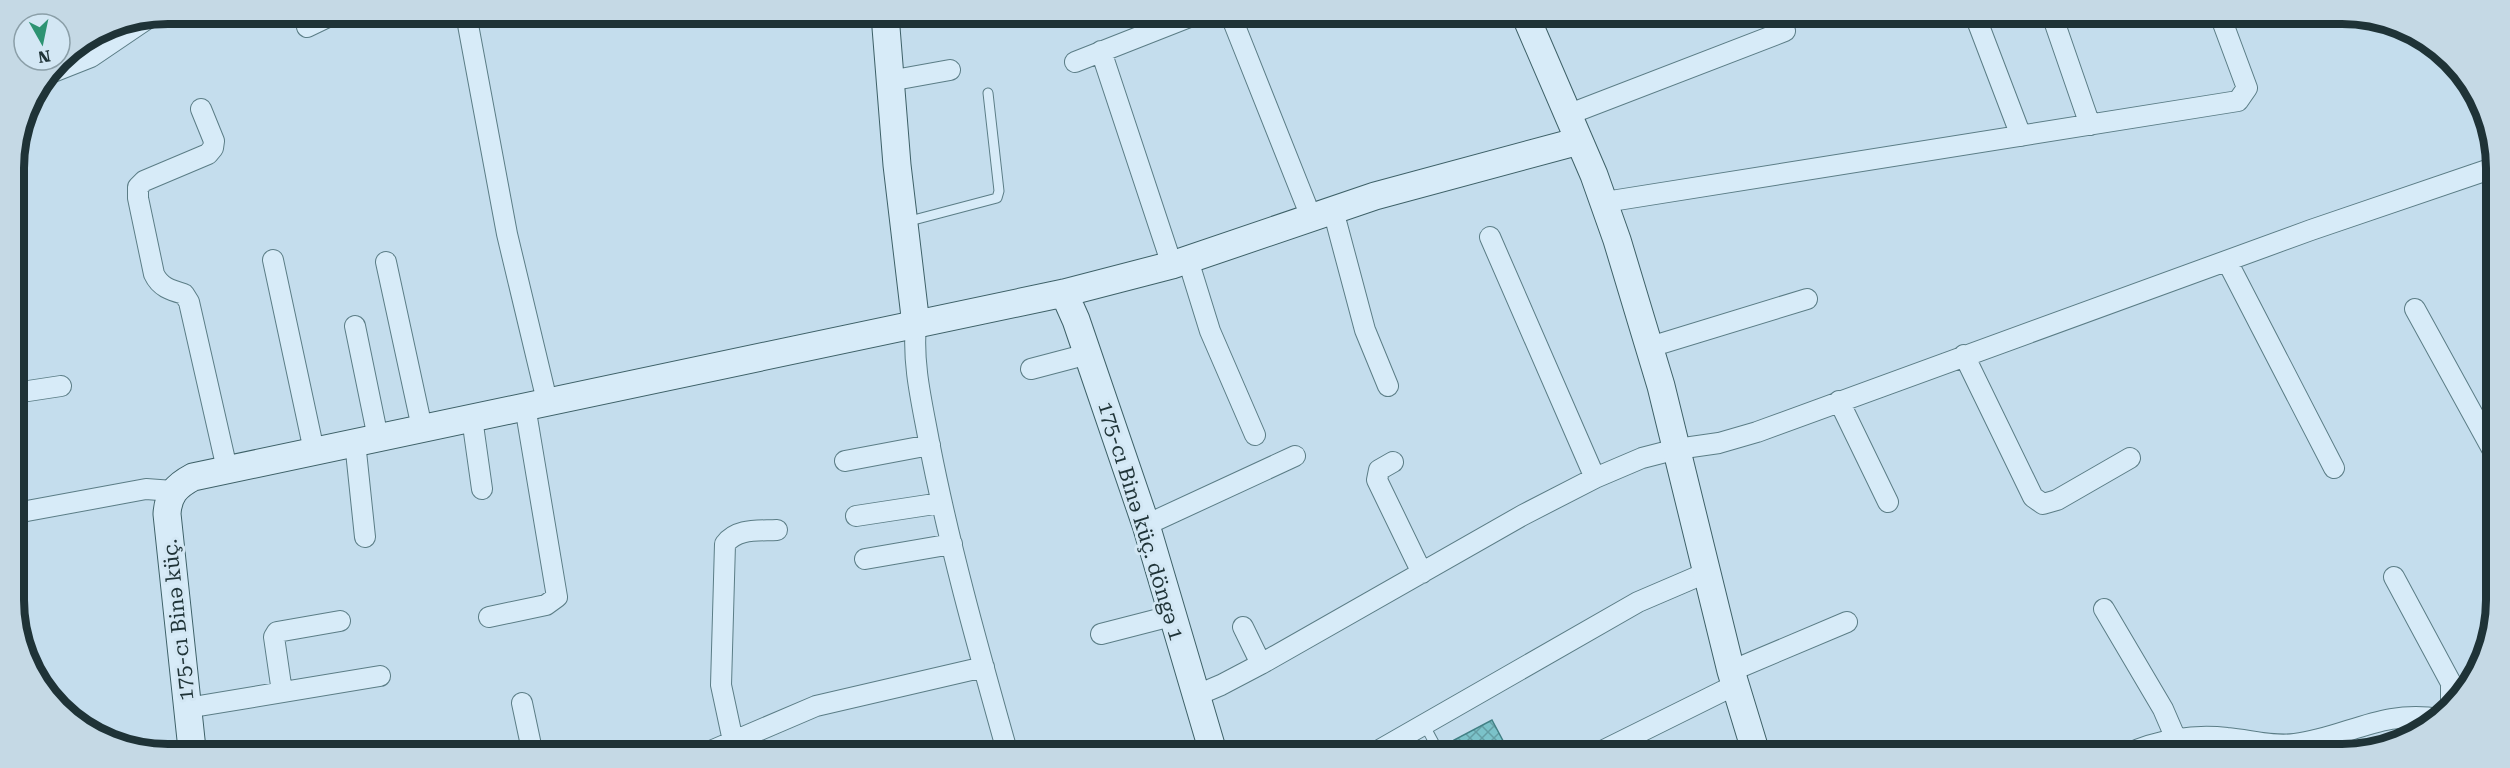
<svg xmlns="http://www.w3.org/2000/svg" width="2510" height="768" font-family="'Roboto Serif',serif">
  <style>
    .building { fill: url(#building-cross-hatch); stroke: #428085; stroke-width: 1.5 }
    .lines { fill: none; stroke-linecap: round; stroke-linejoin: round }
    .lane-casing { stroke: #5b7d86; stroke-width: 11 }
    .street-casing { stroke: #5b7d86; stroke-width: 22 }
    .secondary-casing { stroke: #3e6168; stroke-width: 29 }
    .lane { stroke: #d7ebf8; stroke-width: 9 }
    .street { stroke: #d7ebf8; stroke-width: 20 }
    .secondary { stroke: #d7ebf8; stroke-width: 27 }
    .labels { text-anchor: middle; dominant-baseline: central; stroke-width: 6; stroke-linejoin: round; paint-order: stroke }
    .street-label { font-size: 21px; fill: #1f3337; stroke: #d3e7f4 }
    .rim { fill: none; stroke: #1f3337; stroke-width: 8 }
  </style>
  <defs>
    <pattern id="building-cross-hatch" width="8" height="8" patternUnits="userSpaceOnUse" patternTransform="scale(1.5)"><rect width="8" height="8" fill="#7bc2c9"/><path d="M0 0l8 8M0 8l8-8" fill="none" stroke="#649ea4"/></pattern>
  </defs>
  <rect width="100%" height="100%" fill="#c4dded"/>
  <path class="building" d="M1492 720 1509 752H1460L1454 740Z"/>
  <g class="lines">
    <defs>
      <path id="lane" d="M906 222 997 198 999 191 988 93
        M1424 724 1439 752"/>
      <path id="street" d="M466 14 507 234 547 401
        M1231 16 1311 217
        M1976 18 2021 136
        M2053 18 2090 125
        M307 27 334 14
        M1101 51 1172 265
        M1075 62 1192 16
        M48 74 91 57 150 17
        M889 81 950 70
        M201 109 214 141 213 148 208 154 144 181 138 187V198L154 274C160 287 170 290 184 294L189 302 227 469
        M1567 115 1785 31
        M1605 202 2238 101 2247 88 2221 18
        M1333 210 1365 330 1388 386
        M1490 237 1595 478
        M273 260 314 451
        M1188 260 1210 331 1255 435
        M2227 261 2334 468
        M386 262 422 428
        M2415 309 2492 449
        M916 325C912 366 923 407 930 447 950 549 979 651 1007 751
        M355 326 378 438
        M1650 347 1807 299
        M1964 355 2033 497 2043 504 2057 500 2130 458
        M1031 369 1088 354
        M15 393 61 386
        M1839 401 1888 502
        M472 418 482 489
        M355 442 365 537
        M845 461 930 445
        M1393 462 1379 470 1377 480 1422 573
        M16 513 146 489 173 491
        M856 516 941 503
        M1146 525 1295 456
        M865 559 952 544
        M2394 577 2451 683V707
        M2104 609 2163 709 2176 739
        M489 617 546 605 557 597 525 406
        M1243 627 1261 664
        M1101 634 1171 616
        M1731 671 1847 622
        M282 692 274 637 277 632 340 621
        M1195 696 1221 685 1261 664 1523 515 1595 478 1642 458 1677 449 1719 443 1757 432 2311 230 2493 168
        M522 703 532 750
        M187 708 380 676
        M733 741 721 685 725 544C737 528 758 531 777 530
        M713 750 816 706 984 667
        M1376 752 1638 602 1708 572
        M1600 752 1735 685
        M2127 754C2157 740 2194 734 2227 738 2250 740 2272 747 2295 744 2348 737 2382 709 2440 719"/>
      <path id="secondary" d="M885 15 897 165 916 325
        M1526 17 1594 175 1617 240 1661 386 1731 671 1756 753
        M1064 293 1076 320 1146 525 1213 752
        M192 749 167 514C168 495 176 486 193 477L1064 293 1172 265 1375 196 1579 141"/>
    </defs>
    <use href="#lane" class="lane-casing"/>
    <use href="#street" class="street-casing"/>
    <use href="#secondary" class="secondary-casing"/>
    <use href="#lane" class="lane"/>
    <use href="#street" class="street"/>
    <use href="#secondary" class="secondary"/>
  </g>
  <g class="labels">
    <g class="street-label">
      <text transform="translate(1141 521) rotate(73)">175-cı Binə küç. döngə 1</text>
      <text transform="translate(178 620) rotate(-96)">175-cı Binə küç.</text>
    </g>
  </g>
  <path d="M0 0H2510V768H0ZM168 24H2342A144 144 0 0 1 2486 168V600A144 144 0 0 1 2342 744H168A144 144 0 0 1 24 600V168A144 144 0 0 1 168 24Z" fill="#c5d9e5" fill-rule="evenodd"/>
  <path class="rim" d="M168 24H2342A144 144 0 0 1 2486 168V600A144 144 0 0 1 2342 744H168A144 144 0 0 1 24 600V168A144 144 0 0 1 168 24Z"/>
  <g transform="translate(42 42) rotate(171)"><circle r="28" fill="#d3e7f4" stroke="#8b9fa8" stroke-width="1.5"/>
  <path d="M0-4.5L10 22L0 15L-10 22Z" fill="#2d9372"/>
  <text y="-9" font-size="16" font-weight="bold" text-anchor="middle" fill="#1f3337">N</text>
  </g>
</svg>
